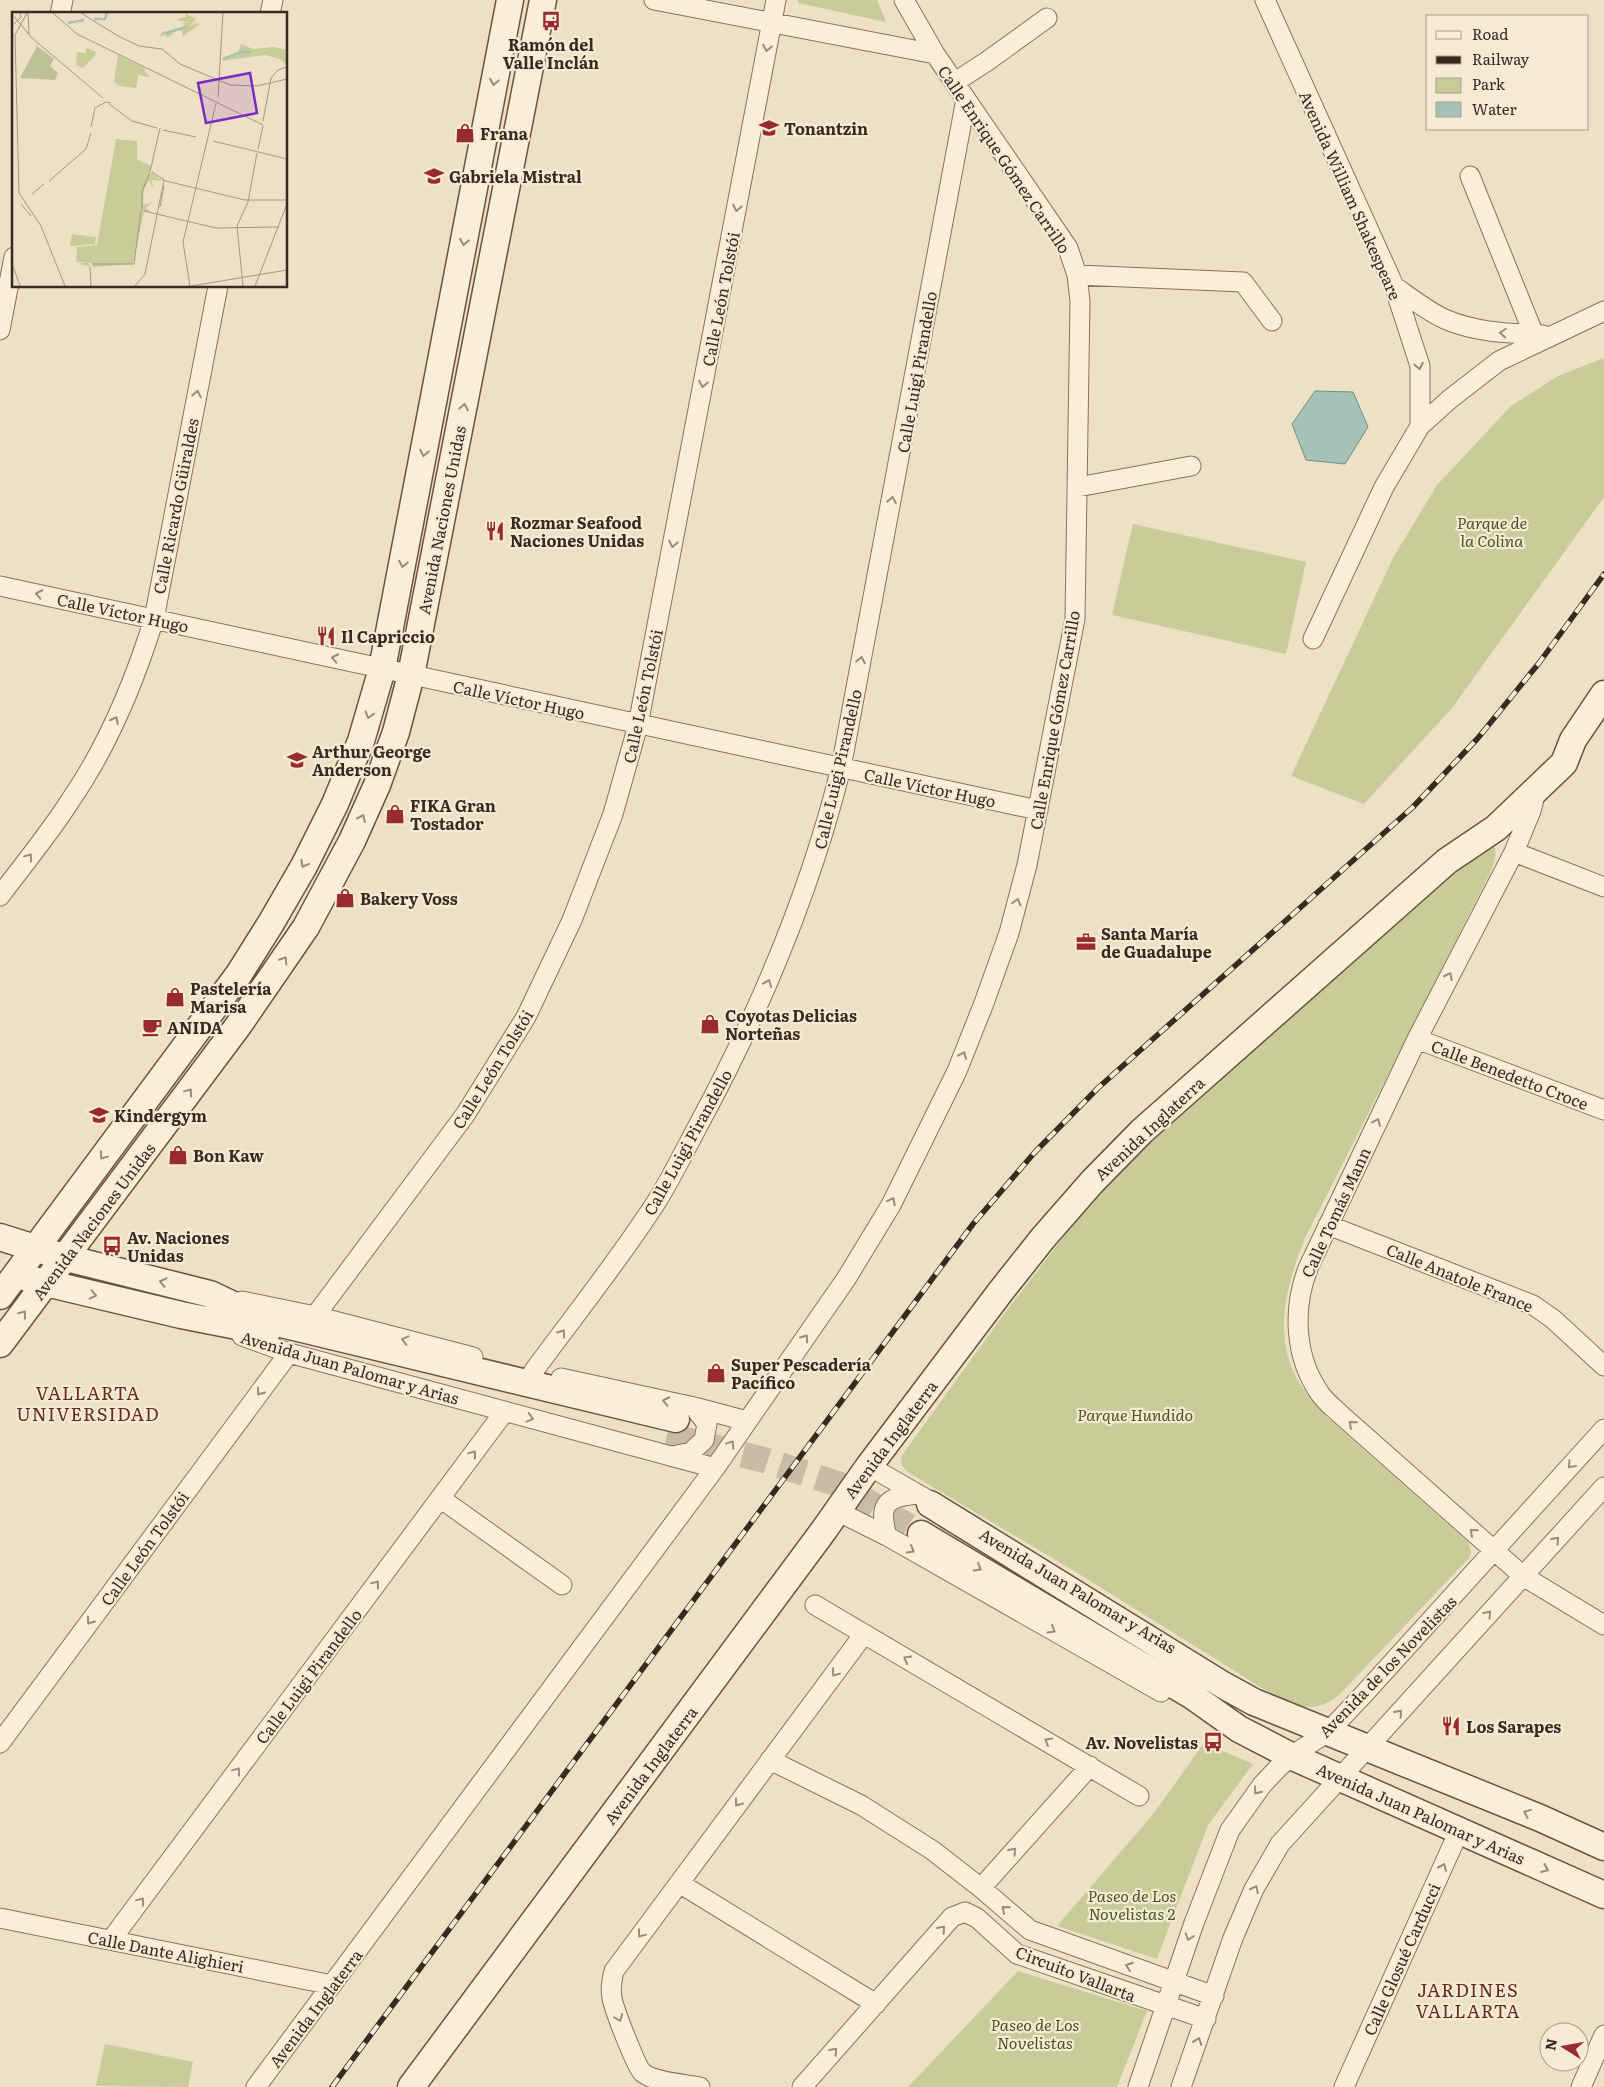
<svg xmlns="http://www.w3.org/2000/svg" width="1604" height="2087" font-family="Literata,serif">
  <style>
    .green { fill: #c8cc99 }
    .water { fill: #a6c1b8; stroke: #6d9086 }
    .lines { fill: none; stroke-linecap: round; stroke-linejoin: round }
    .secondary-tunnel { stroke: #cabca4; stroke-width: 26; stroke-dasharray: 26 13; stroke-linecap: butt }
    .street-casing { stroke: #89725b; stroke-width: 21 }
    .secondary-casing { stroke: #6b533e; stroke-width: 29 }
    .street { stroke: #f9eed8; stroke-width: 19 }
    .secondary { stroke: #f9eed8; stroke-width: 26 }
    .rail-casing { stroke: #392a1f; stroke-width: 5.5 }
    .rail { stroke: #f5ebd4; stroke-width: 4; stroke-dasharray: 11; stroke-linecap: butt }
    .oneway { stroke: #998c7c }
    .labels { text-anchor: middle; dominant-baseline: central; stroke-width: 4.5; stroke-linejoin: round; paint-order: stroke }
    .poi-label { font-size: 16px; font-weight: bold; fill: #392a1f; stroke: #f5ebd4; text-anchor: start }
    .street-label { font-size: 16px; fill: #392a1f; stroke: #f5ebd4 }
    .park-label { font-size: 16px; font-style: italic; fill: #4b5525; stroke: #f5ebd4 }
    .neighbourhood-label { font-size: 18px; letter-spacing: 1px; fill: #652b1e; stroke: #f5ebd4 }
    .inset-river { fill: none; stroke: #a6c1b8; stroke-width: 2.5 }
    .inset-road { fill: none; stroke: #a69783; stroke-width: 1 }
    .view { fill: #7b2cbf; fill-opacity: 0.15; stroke: #7b2cbf; stroke-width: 2.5 }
    .inset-edge { fill: none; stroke: #392a1f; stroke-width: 2.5 }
  </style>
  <rect width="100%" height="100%" fill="#eee0c5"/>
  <path class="green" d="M798 0H877L886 22 798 3Z
    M1604 358V497L1452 708 1364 804 1291 776 1394 556 1437 485 1511 406 1558 376Z
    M1133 524 1306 562 1286 654 1112 615Z
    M1490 844 1494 846C1501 858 1483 886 1477 899L1306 1236C1288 1279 1273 1330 1295 1375 1303 1391 1316 1405 1328 1418L1468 1542 1471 1552 1469 1558 1340 1694C1317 1714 1300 1707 1275 1696L1079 1574 906 1471C901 1465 900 1461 903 1454L1004 1314 1072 1226 1140 1151 1263 1038 1484 845Z
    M1204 1743 1253 1764 1208 1825 1157 1959 1057 1926 1154 1813Z
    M1018 1971 1147 2011 1117 2087H908Z
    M105 2044 193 2062 188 2087 96 2086Z"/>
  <path class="water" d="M1315 391 1353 392 1368 427 1345 464 1306 460 1292 424Z"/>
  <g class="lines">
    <path class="secondary-tunnel" d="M667 1435 764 1460 838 1484 921 1534"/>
    <defs>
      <path id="street" d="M654 0 935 54
        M1265 0 1394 286 1420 366V426L1384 487 1313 639
        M60 14 63 0
        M270 14 273 0
        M955 82 986 62 1047 18
        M1470 176 1534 335
        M1077 275 1243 282 1272 321
        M1394 286C1411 298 1428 312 1447 320 1478 333 1511 333 1543 335
        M0 330 14 257
        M1420 426 1450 399 1499 361 1604 311
        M1078 487 1191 466
        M0 586 1038 810
        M1536 791 1531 811 1514 852 1417 1039 1309 1266C1292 1307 1294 1358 1321 1395 1326 1402 1334 1408 1340 1414L1523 1576 1604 1625
        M1514 852 1604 887
        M0 896C23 865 49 834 70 801 108 746 134 683 154 619L218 286
        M1417 1039 1604 1110
        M1328 1225 1533 1305 1553 1319 1604 1366
        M242 1301 315 1316 473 1357
        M315 1316 465 1115 526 1017 572 920 613 814 638 725 776 0
        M242 1336 289 1353 715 1468
        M533 1372C574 1316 619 1260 657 1201 673 1175 686 1148 700 1122 761 1009 810 892 841 768L966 99
        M561 1378 694 1407 747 1421
        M673 1456 691 1452 704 1440 707 1424 694 1407
        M869 1466 942 1508
        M440 1498 562 1585
        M837 1511 887 1536 1161 1692
        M887 1536C878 1504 886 1497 918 1494
        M815 1605 1139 1796
        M0 1743 289 1353
        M770 1760 861 1805 932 1850 981 1888 1030 1930 1214 1996
        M679 1883 876 2004
        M981 1888 1090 1766
        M0 1918 332 1985
        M111 1940 505 1411
        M256 2087 715 1468 846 1279 891 1205 957 1071 984 1003 1009 933 1027 865 1075 619 1080 301 1077 275 1068 248 935 54 904 0
        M700 2087C685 2084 654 2082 643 2073 636 2067 614 2009 612 1998 610 1988 612 1980 614 1971L864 1634
        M802 2087 952 1917 965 1912 977 1918 1017 1954 1206 2019
        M1138 2087 1194 1923 1230 1830 1262 1785 1278 1768 1291 1756 1328 1732 1363 1695 1604 1429
        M1181 2087 1233 1938 1254 1889 1280 1844 1604 1487
        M1344 2087 1459 1831
        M1581 2087 1604 2035"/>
      <path id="secondary" d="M0 1237 66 1258 210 1294 265 1320 676 1419
        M29 1279 181 1315 267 1332
        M0 1296 239 974 271 923 304 866 335 804 361 741 382 669 510 0
        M0 1344 238 1026 306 927 352 841 377 785 396 732 411 675 543 0
        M930 1504 1223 1685 1254 1702 1540 1818 1604 1847
        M921 1534 1191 1695 1239 1729 1291 1756 1604 1895
        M411 2087 824 1530 869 1466 1001 1291 1043 1238 1092 1182 1142 1131 1447 861 1496 828 1564 763 1573 740 1604 694"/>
    </defs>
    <use href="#street" class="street-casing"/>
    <use href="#secondary" class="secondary-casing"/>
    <use href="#street" class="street"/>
    <use href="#secondary" class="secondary"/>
    <defs>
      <path id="rail" d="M332 2087 973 1224 1035 1152 1098 1088 1413 807 1478 738 1539 663 1604 574"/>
    </defs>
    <use href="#rail" class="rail-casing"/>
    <use href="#rail" class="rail"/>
  </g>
  <defs><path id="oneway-chevron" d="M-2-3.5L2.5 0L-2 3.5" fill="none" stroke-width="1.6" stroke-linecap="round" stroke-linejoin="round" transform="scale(1.25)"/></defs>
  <g class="oneway">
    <use href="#oneway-chevron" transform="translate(767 48) rotate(101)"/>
    <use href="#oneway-chevron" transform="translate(494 82) rotate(101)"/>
    <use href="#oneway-chevron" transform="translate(737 208) rotate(101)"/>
    <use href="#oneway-chevron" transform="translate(464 242) rotate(101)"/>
    <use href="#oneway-chevron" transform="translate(1503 333) rotate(-177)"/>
    <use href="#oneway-chevron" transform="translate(1419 366) rotate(79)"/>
    <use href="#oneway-chevron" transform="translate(703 384) rotate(101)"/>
    <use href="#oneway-chevron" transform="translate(197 394) rotate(-79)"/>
    <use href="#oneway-chevron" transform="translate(464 407) rotate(-79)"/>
    <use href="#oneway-chevron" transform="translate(424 453) rotate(101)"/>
    <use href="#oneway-chevron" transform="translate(892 500) rotate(-79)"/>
    <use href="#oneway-chevron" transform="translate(673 544) rotate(101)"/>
    <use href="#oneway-chevron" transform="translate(403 564) rotate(101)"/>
    <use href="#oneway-chevron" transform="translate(39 594) rotate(-168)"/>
    <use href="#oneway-chevron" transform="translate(335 658) rotate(-168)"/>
    <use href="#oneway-chevron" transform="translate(861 660) rotate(-79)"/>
    <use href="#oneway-chevron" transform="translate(369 715) rotate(107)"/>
    <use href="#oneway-chevron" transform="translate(115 720) rotate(-63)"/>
    <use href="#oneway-chevron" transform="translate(362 818) rotate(-66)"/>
    <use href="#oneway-chevron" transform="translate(29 857) rotate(-53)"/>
    <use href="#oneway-chevron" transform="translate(304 864) rotate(118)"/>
    <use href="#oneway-chevron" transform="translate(1017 902) rotate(-75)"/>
    <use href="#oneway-chevron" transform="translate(284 960) rotate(-57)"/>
    <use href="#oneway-chevron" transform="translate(1449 976) rotate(-63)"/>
    <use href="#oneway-chevron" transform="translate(768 983) rotate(-67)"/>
    <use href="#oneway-chevron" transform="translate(963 1055) rotate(-68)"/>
    <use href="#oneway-chevron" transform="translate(189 1092) rotate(-53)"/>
    <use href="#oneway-chevron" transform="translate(1377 1122) rotate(-65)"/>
    <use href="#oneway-chevron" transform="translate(103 1156) rotate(127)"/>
    <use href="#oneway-chevron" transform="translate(892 1201) rotate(-62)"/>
    <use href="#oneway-chevron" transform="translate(163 1282) rotate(-166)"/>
    <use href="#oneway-chevron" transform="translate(93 1295) rotate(13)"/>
    <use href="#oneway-chevron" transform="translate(23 1314) rotate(-53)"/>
    <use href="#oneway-chevron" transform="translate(562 1333) rotate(-54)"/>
    <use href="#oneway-chevron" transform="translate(805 1338) rotate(-55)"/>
    <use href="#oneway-chevron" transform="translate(405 1340) rotate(-166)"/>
    <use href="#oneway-chevron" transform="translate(260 1392) rotate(126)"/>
    <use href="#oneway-chevron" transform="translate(666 1401) rotate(-168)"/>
    <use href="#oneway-chevron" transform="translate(530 1418) rotate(15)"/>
    <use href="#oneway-chevron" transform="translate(1352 1424) rotate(-139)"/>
    <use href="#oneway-chevron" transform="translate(731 1444) rotate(-56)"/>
    <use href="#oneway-chevron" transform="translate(473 1454) rotate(-53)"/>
    <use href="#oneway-chevron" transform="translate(1571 1465) rotate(132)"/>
    <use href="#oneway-chevron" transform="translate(1473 1532) rotate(-139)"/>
    <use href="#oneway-chevron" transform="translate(1556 1540) rotate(-48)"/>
    <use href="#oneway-chevron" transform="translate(911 1550) rotate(30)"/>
    <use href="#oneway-chevron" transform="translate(978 1568) rotate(31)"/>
    <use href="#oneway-chevron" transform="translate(376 1584) rotate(-53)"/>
    <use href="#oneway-chevron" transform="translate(1488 1614) rotate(-48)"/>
    <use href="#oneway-chevron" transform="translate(90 1621) rotate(126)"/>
    <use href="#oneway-chevron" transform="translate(1052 1630) rotate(30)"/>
    <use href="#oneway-chevron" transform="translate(907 1659) rotate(-150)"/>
    <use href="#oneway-chevron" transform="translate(835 1673) rotate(127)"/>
    <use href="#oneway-chevron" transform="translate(1399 1713) rotate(-48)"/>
    <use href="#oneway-chevron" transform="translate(1048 1741) rotate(-150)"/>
    <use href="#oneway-chevron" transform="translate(237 1771) rotate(-53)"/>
    <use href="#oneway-chevron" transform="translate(1257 1791) rotate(128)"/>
    <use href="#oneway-chevron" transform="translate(738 1803) rotate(126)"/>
    <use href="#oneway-chevron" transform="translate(1527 1813) rotate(-158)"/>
    <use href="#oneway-chevron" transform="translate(1013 1851) rotate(-48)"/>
    <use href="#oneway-chevron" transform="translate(1443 1867) rotate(-66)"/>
    <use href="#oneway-chevron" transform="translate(1545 1869) rotate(24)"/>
    <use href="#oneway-chevron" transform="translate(1255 1889) rotate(-63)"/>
    <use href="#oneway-chevron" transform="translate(141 1901) rotate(-53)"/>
    <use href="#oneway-chevron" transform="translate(1005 1909) rotate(-139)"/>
    <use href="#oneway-chevron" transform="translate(942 1929) rotate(-49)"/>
    <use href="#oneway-chevron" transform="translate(641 1934) rotate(127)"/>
    <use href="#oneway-chevron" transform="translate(1189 1937) rotate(108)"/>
    <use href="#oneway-chevron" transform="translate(1129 1966) rotate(-160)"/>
    <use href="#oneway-chevron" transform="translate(619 2018) rotate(69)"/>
    <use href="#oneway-chevron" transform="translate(1198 2041) rotate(-70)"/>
    <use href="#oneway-chevron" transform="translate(834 2051) rotate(-48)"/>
  </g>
  <defs>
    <symbol id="bus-bare" viewBox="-9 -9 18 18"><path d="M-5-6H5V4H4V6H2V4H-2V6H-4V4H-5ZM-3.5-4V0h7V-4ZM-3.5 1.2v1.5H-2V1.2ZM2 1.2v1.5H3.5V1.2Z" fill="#972b30" stroke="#f5ebd4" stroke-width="2.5" paint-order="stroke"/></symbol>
    <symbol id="school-bare" viewBox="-9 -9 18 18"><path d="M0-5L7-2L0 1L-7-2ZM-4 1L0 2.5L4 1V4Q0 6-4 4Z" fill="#972b30" stroke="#f5ebd4" stroke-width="2.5" paint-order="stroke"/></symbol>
    <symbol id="shop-bare" viewBox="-9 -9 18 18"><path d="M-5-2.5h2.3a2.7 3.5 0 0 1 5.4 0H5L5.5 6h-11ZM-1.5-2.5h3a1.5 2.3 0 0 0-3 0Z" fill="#972b30" stroke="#f5ebd4" stroke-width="2.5" paint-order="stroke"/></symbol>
    <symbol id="restaurant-bare" viewBox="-9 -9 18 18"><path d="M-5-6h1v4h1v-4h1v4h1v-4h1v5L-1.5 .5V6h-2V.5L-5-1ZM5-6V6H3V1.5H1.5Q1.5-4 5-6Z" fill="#972b30" stroke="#f5ebd4" stroke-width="2.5" paint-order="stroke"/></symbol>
    <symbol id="office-bare" viewBox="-9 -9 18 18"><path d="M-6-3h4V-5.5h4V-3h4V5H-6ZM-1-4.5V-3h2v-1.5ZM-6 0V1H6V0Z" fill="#972b30" stroke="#f5ebd4" stroke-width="2.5" paint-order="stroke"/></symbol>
    <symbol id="cafe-bare" viewBox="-9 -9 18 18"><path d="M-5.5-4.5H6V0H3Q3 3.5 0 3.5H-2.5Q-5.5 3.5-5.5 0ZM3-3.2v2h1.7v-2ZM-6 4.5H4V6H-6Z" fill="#972b30" stroke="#f5ebd4" stroke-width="2.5" paint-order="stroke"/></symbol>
  </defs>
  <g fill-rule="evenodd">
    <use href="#bus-bare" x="537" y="7" width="28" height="28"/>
    <use href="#school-bare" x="755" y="114" width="28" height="28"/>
    <use href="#shop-bare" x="451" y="119" width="28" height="28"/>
    <use href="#school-bare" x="420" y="162" width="28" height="28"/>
    <use href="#restaurant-bare" x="481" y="517" width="28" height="28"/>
    <use href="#restaurant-bare" x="312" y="622" width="28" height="28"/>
    <use href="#school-bare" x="283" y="746" width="28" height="28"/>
    <use href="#shop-bare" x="381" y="800" width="28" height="28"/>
    <use href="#shop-bare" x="331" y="884" width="28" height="28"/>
    <use href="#office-bare" x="1072" y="928" width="28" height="28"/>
    <use href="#shop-bare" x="161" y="983" width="28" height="28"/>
    <use href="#shop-bare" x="696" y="1010" width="28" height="28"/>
    <use href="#cafe-bare" x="138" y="1013" width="28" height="28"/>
    <use href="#school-bare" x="85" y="1101" width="28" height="28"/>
    <use href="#shop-bare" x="164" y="1141" width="28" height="28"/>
    <use href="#bus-bare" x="98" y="1232" width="28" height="28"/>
    <use href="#shop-bare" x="702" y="1359" width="28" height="28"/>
    <use href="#restaurant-bare" x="1437" y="1712" width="28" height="28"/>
    <use href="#bus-bare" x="1199" y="1728" width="28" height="28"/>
  </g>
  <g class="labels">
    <g class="poi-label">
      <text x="551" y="44" text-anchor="middle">Ramón del<tspan x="551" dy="18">Valle Inclán</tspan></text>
      <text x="784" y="128">Tonantzin</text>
      <text x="480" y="133">Frana</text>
      <text x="449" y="176">Gabriela Mistral</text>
      <text x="510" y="522">Rozmar Seafood<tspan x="510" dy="18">Naciones Unidas</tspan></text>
      <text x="341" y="636">Il Capriccio</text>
      <text x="312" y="751">Arthur George<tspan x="312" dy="18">Anderson</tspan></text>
      <text x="410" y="805">FIKA Gran<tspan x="410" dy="18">Tostador</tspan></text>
      <text x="360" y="898">Bakery Voss</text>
      <text x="1101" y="933">Santa María<tspan x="1101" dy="18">de Guadalupe</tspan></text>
      <text x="190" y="988">Pastelería<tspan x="190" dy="18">Marisa</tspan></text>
      <text x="725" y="1015">Coyotas Delicias<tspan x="725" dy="18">Norteñas</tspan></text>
      <text x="167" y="1027">ANIDA</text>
      <text x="114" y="1115">Kindergym</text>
      <text x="193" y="1155">Bon Kaw</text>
      <text x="127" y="1237">Av. Naciones<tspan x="127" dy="18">Unidas</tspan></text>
      <text x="731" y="1364">Super Pescadería<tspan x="731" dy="18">Pacífico</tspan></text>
      <text x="1466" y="1726">Los Sarapes</text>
      <text x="1198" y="1742" text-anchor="end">Av. Novelistas</text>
    </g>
    <g class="street-label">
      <text transform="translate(1005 159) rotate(56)">Calle Enrique Gómez Carrillo</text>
      <text transform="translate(1351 195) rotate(66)">Avenida William Shakespeare</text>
      <text transform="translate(720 299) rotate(-79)">Calle León Tolstói</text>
      <text transform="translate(916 372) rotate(-80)">Calle Luigi Pirandello</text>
      <text transform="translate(175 506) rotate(-79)">Calle Ricardo Güiraldes</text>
      <text transform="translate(441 520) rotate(-79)">Avenida Naciones Unidas</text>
      <text transform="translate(123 612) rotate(12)">Calle Víctor Hugo</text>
      <text transform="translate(642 696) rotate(-78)">Calle León Tolstói</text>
      <text transform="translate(519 699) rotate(12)">Calle Víctor Hugo</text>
      <text transform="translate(1054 720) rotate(-80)">Calle Enrique Gómez Carrillo</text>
      <text transform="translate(837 769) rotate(-77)">Calle Luigi Pirandello</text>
      <text transform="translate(930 787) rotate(12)">Calle Víctor Hugo</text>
      <text transform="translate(492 1069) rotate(-58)">Calle León Tolstói</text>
      <text transform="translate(1510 1074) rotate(21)">Calle Benedetto Croce</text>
      <text transform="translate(1149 1128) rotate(-43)">Avenida Inglaterra</text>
      <text transform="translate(687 1142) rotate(-61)">Calle Luigi Pirandello</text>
      <text transform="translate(1335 1212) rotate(-65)">Calle Tomás Mann</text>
      <text transform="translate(93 1221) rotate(-53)">Avenida Naciones Unidas</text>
      <text transform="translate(1460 1277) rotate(22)">Calle Anatole France</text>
      <text transform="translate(350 1367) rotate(16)">Avenida Juan Palomar y Arias</text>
      <text transform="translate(890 1439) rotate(-53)">Avenida Inglaterra</text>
      <text transform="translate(144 1548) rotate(-54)">Calle León Tolstói</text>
      <text transform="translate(1078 1590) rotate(31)">Avenida Juan Palomar y Arias</text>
      <text transform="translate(1387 1666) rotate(-46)">Avenida de los Novelistas</text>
      <text transform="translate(308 1676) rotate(-53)">Calle Luigi Pirandello</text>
      <text transform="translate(650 1765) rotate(-53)">Avenida Inglaterra</text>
      <text transform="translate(1421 1813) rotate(24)">Avenida Juan Palomar y Arias</text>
      <text transform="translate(166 1951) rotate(11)">Calle Dante Alighieri</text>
      <text transform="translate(1401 1959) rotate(-66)">Calle Glosué Carducci</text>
      <text transform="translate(1076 1973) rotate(21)">Circuito Vallarta</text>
      <text transform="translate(315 2008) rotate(-53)">Avenida Inglaterra</text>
    </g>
    <g class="park-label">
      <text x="1492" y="522">Parque de<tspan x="1492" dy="18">la Colina</tspan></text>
      <text x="1135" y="1414">Parque Hundido</text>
      <text x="1132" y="1895">Paseo de Los<tspan x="1132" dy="18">Novelistas 2</tspan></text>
      <text x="1035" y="2024">Paseo de Los<tspan x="1035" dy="18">Novelistas</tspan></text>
    </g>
    <g class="neighbourhood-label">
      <text x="88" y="1392">VALLARTA<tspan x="88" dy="21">UNIVERSIDAD</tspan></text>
      <text x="1468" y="1989">JARDINES<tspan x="1468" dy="21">VALLARTA</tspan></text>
    </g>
  </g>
  <g transform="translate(12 12)">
    <rect width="275" height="275" fill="#eee0c5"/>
    <path d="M173 1 184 7 177 15 184 11 188 12 171 24 170 19H164L155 26 153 23 147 25 150 20 169 17 173 13 170 11H177L164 7 174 5ZM229 32 241 37 261 35 275 38V54L268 47 253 43 209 49 226 41ZM75 36 84 40 83 44 71 56 64 53 65 40 73 41ZM106 43 133 56V61L138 64V65L126 63 124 76 107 74 102 70ZM104 127 125 129V147L139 154V160L151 169 139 168 142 177 137 169 132 177 131 193 141 190 133 196 139 200H132L121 252 81 255 80 251H76L79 255 66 252 74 250H64L65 235 85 233ZM60 222 84 225 83 232 58 234Z" fill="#c8cc99"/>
    <path d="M25 34 42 47 38 54 46 61 43 68 8 66Z" fill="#bdc198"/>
    <path class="inset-river" d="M82 7H93L95 1M56 11 72 8M154 21 174 15M211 47 231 39 238 41"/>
    <path class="inset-road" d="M15 1 3 23 7 181 29 214 53 274M16 1 17 22M41 1 65 22 251 113M69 1 106 24 127 34 150 37 168 52 218 73 245 74 275 67M0 2 20 26 91 86M0 14 9 5 8 1M206 85 211 1M97 92 120 109 145 116M251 109 259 66 266 58 275 55M79 115 83 96 94 90 99 91M151 118 184 125M201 129 275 147M246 137 251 114M138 160 148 116M140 160 154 169 233 188H275M37 169 74 137 79 121M20 182 32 172M9 192 19 204M148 195 152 174M130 198V180L137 162M132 199 204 216 267 215M0 251 8 274M80 252H122M122 252 129 199M78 255 79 274M123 274 133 262 152 168M178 274 171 230 204 91M179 274 275 258M231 274 225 214 236 190 245 141M243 274 275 192"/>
    <path class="view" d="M238 61 245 101 194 111 186 71Z"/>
    <rect width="275" height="275" class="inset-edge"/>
  </g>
  <rect x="1426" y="15" width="162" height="115" fill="#f5ebd4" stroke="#aa9e8c"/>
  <rect x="1436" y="31" width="25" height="8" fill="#f9eed8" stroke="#aa9e8c"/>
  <text x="1472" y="40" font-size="15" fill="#392a1f">Road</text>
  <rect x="1436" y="56" width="25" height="8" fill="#392a1f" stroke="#aa9e8c"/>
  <text x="1472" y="65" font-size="15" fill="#392a1f">Railway</text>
  <rect x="1436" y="78" width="25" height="15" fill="#c8cc99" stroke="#aa9e8c"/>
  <text x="1472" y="90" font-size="15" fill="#392a1f">Park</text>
  <rect x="1436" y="102" width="25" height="15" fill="#a6c1b8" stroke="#aa9e8c"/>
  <text x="1472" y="115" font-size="15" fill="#392a1f">Water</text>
  <g transform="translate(1564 2047) rotate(281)"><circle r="24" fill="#f5ebd4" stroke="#aa9e8c"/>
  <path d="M0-4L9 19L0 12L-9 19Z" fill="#972b30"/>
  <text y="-8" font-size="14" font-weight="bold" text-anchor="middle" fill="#392a1f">N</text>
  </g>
</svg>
